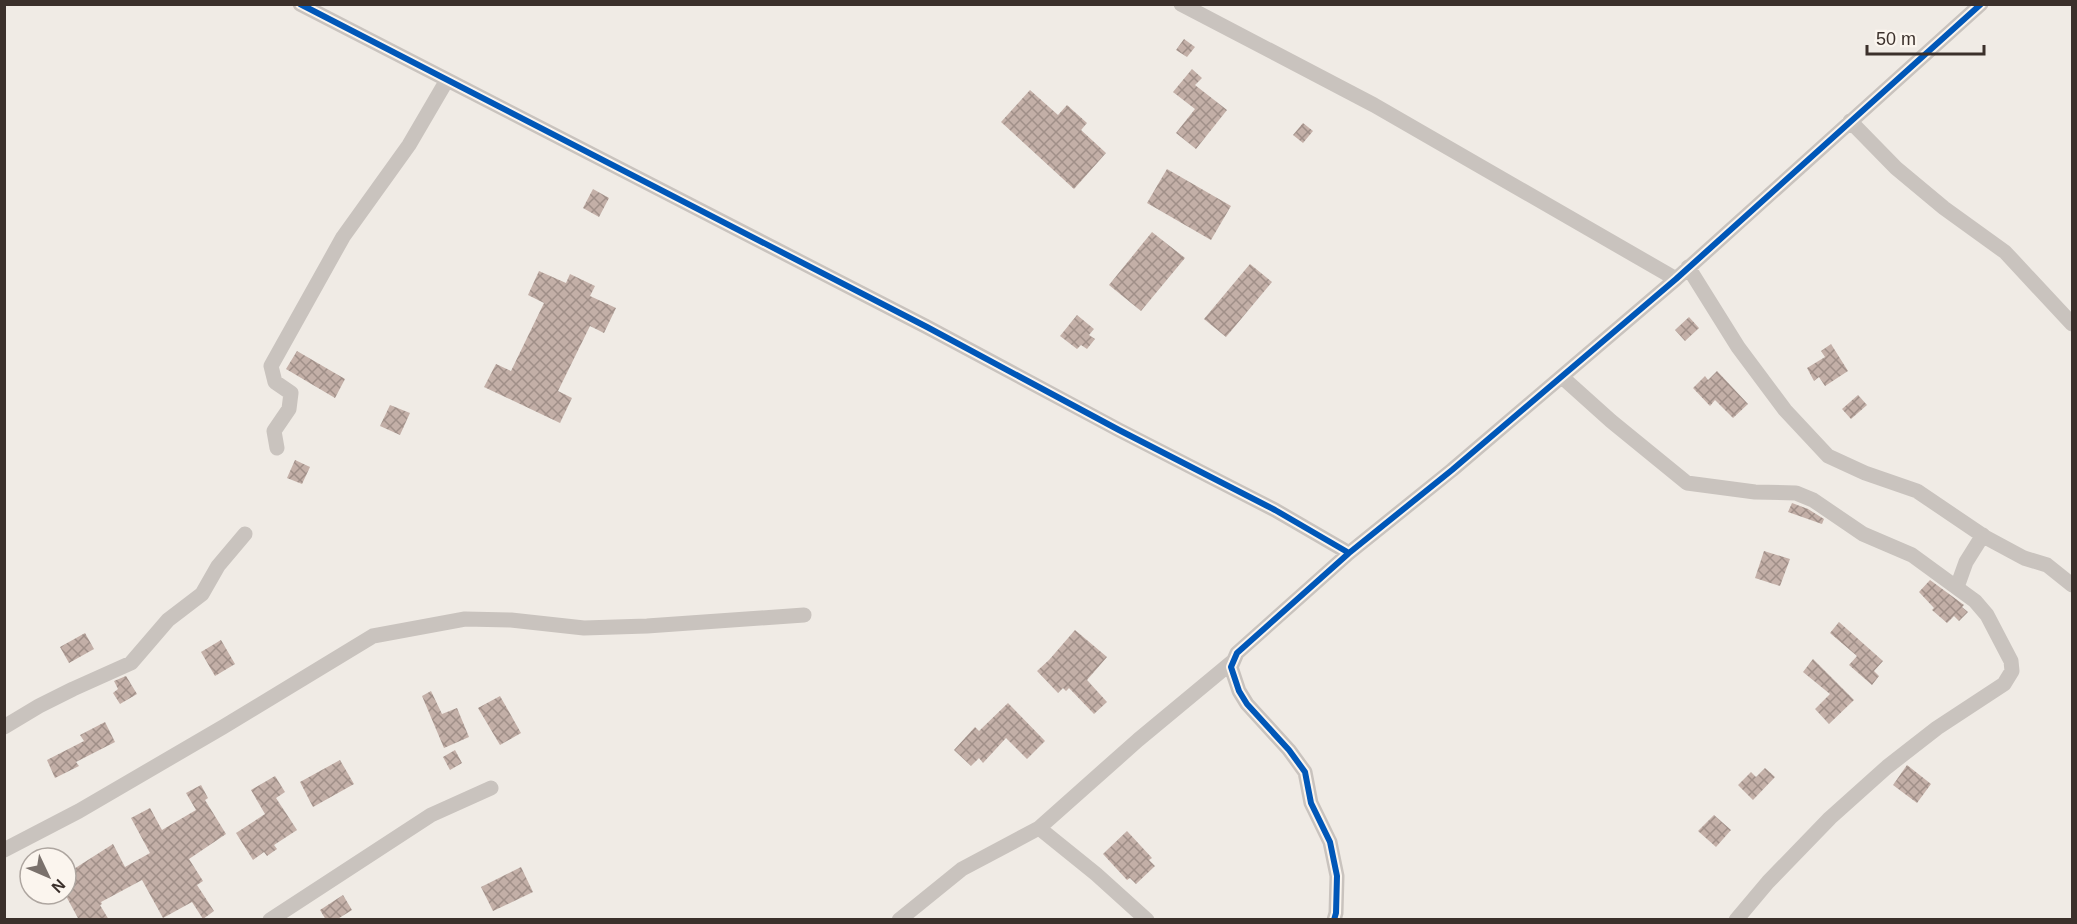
<svg xmlns="http://www.w3.org/2000/svg" width="2077" height="924" font-family="Helvetica,sans-serif">
  <style>
    .building { fill: url(#building-cross-hatch) }
    .lines { fill: none; stroke-linecap: round; stroke-linejoin: round }
    .minor { stroke: #c9c3be; stroke-width: 15 }
    .cycleway-casing { stroke: #fbf5ee; stroke-width: 10 }
    .cycleway { stroke: #0057b8; stroke-width: 6 }
  </style>
  <defs>
    <pattern id="building-cross-hatch" width="8" height="8" patternUnits="userSpaceOnUse" patternTransform="scale(1.5)"><rect width="8" height="8" fill="#c3afa7"/><path d="M0 0l8 8M0 8l8-8" fill="none" stroke="#a08f88"/></pattern>
  </defs>
  <rect width="100%" height="100%" fill="#f0ebe5"/>
  <path class="building" d="M1184 39 1195 47 1187 57 1176 50Z
    M1192 69 1202 78 1195 85 1227 110 1196 149 1176 133 1195 109 1173 92Z
    M1030 90 1058 115 1067 105 1087 123 1081 130 1106 153 1074 189 1001 122Z
    M1303 123 1313 131 1303 143 1293 135Z
    M1167 169 1231 206 1211 240 1147 203Z
    M593 189 609 198 599 217 583 208Z
    M1152 232 1185 258 1141 311 1109 285Z
    M1250 264 1272 282 1226 337 1204 319Z
    M539 271 566 283 570 274 595 286 590 296 616 308 604 333 590 326 558 391 572 398 560 423 484 387 496 364 511 371 544 303 528 295Z
    M1077 315 1094 329 1089 335 1095 339 1087 349 1081 345 1077 349 1060 336Z
    M1689 317 1699 328 1685 341 1675 330Z
    M1831 344 1848 371 1825 386 1819 377 1814 381 1807 368 1825 357 1821 351Z
    M297 351 345 379 335 398 286 369Z
    M1717 371 1748 404 1733 418 1715 400 1710 406 1693 388 1705 376 1708 380Z
    M1858 395 1867 405 1851 419 1842 409Z
    M390 405 410 413 400 435 380 426Z
    M295 460 310 467 302 484 287 478Z
    M1792 503 1808 509 1824 519 1822 524 1788 512Z
    M1764 551 1790 559 1780 586 1755 578Z
    M1930 580 1964 605 1962 607 1968 612 1959 621 1954 616 1947 623 1932 610 1934 608 1919 592Z
    M1839 622 1883 661 1874 671 1879 676 1872 685 1849 665 1857 656 1830 633Z
    M1075 630 1107 657 1087 680 1107 702 1094 714 1069 688 1066 691 1063 688 1058 693 1037 671 1049 660Z
    M85 633 94 649 69 663 60 647Z
    M221 640 235 664 215 676 201 652Z
    M1813 659 1854 700 1829 724 1815 709 1830 694 1803 672Z
    M126 676 137 694 120 704 113 693 118 689 114 681Z
    M431 691 442 714 457 708 469 737 444 748 422 696Z
    M500 696 521 733 500 745 478 708Z
    M1008 703 1045 741 1027 759 1006 738 983 763 979 758 971 766 954 750 975 727 979 731Z
    M105 722 115 742 76 762 79 766 55 778 47 760 84 741 80 735Z
    M455 750 462 763 450 770 443 757Z
    M340 760 354 784 313 807 300 782Z
    M1907 765 1931 784 1917 803 1893 785Z
    M1765 768 1775 777 1753 800 1738 785 1751 772 1756 777Z
    M275 776 285 792 276 798 297 830 274 845 277 849 267 856 264 852 253 860 236 833 265 814 251 790Z
    M201 785 208 798 205 800 226 834 189 859 203 881 197 885 214 911 203 919 192 902 163 918 142 880 101 902 102 904 100 905 109 920H79L66 896V874L113 844 125 867 150 853 131 818 150 808 162 830 196 810 186 793Z
    M1714 815 1731 830 1716 847 1698 831Z
    M1127 831 1152 858 1149 860 1155 866 1136 884 1130 878 1127 880 1103 854Z
    M521 867 533 892 493 911 481 887Z
    M343 895 352 910 336 920H326L320 910Z"/>
  <g class="lines">
    <path class="minor" d="M300 4 927 327 1119 430 1275 510 1349 553
      M1181 4 1374 105 1676 279
      M1850 121 1896 168 1944 208 2005 252 2072 324
      M1688 267 1738 347 1785 410 1828 456 1865 473 1917 491 1985 537 2024 558 2047 565 2072 585
      M1562 377 1611 421 1687 483 1755 492 1796 493 1813 500 1863 534 1912 555 1975 601 1987 615 2011 661 2012 671 2004 684 1937 728 1887 767 1830 818 1768 882 1736 920
      M277 448 274 431 289 409 291 393 275 382 271 366 343 237 409 145 447 80
      M1957 587 1966 562 1983 535
      M4 727 39 706 73 689 131 663 168 620 202 594 218 566 245 534
      M1039 828 1096 874 1147 920
      M4 850 79 811 223 727 373 636 465 619 511 620 584 628 647 626 804 615
      M270 920 431 815 491 788
      M899 920 962 869 1039 828 1138 740 1232 662
      M1334 920 1336 913 1337 876 1330 842 1311 803 1305 772 1289 750 1247 704 1239 691 1231 667 1237 653 1349 553 1452 470 1676 279 1981 4"/>
    <defs>
      <path id="cycleway" d="M300 4 927 327 1119 430 1275 510 1349 553
        M1334 920 1336 913 1337 876 1330 842 1311 803 1305 772 1289 750 1247 704 1239 691 1231 667 1237 653 1349 553 1452 470 1676 279 1981 4"/>
    </defs>
    <use href="#cycleway" class="cycleway-casing"/>
    <use href="#cycleway" class="cycleway"/>
  </g>
  <rect width="2077" height="924" fill="none" stroke="#3b302b" stroke-width="12"/>
  <g transform="translate(48 876) rotate(134)"><circle r="28" fill="#fbf5ee" stroke="#aea6a0" stroke-width="1.5"/>
  <path d="M0-4.5L10 22L0 15L-10 22Z" fill="#7a716c"/>
  <text y="-9" font-size="16" font-weight="bold" text-anchor="middle" fill="#3b302b">N</text>
  </g>
  <path d="M1867 45v9h117v-9" fill="none" stroke="#3b302b" stroke-width="3"/>
  <text x="1876" y="45" font-size="18" fill="#3b302b" stroke="#fbf5ee" stroke-width="4.5" paint-order="stroke">50 m</text>
</svg>
